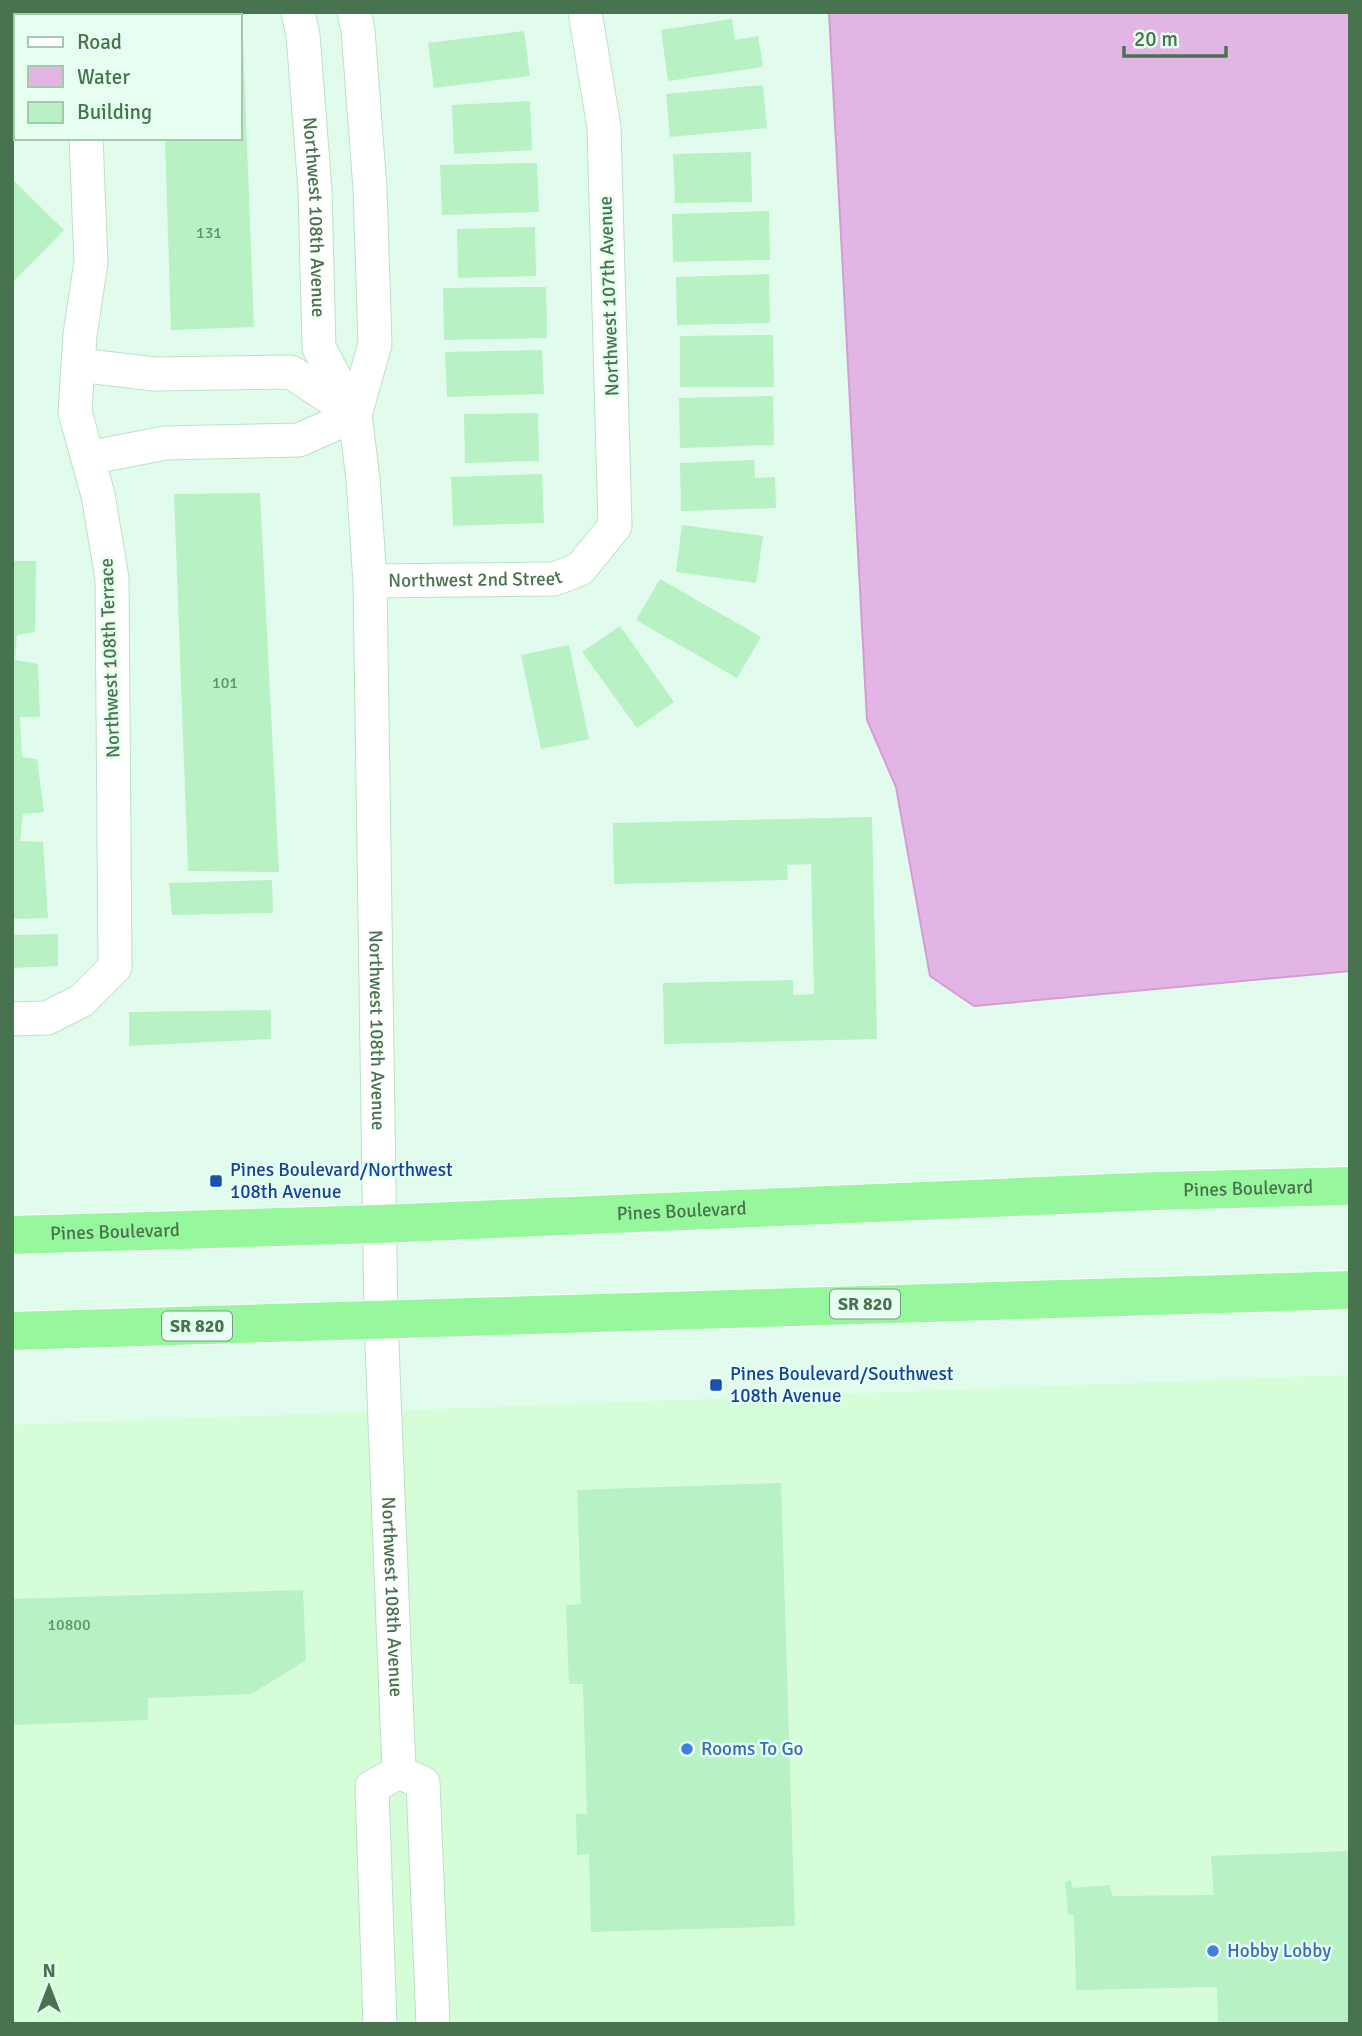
<svg xmlns="http://www.w3.org/2000/svg" width="1362" height="2036" font-family="Signika,sans-serif">
  <style>
    .commercial { fill: #d4fdd8 }
    .water { fill: #e3b5e5; stroke: #d49cd7; stroke-width: 2 }
    .building { fill: #b8f1c4 }
    .lines { fill: none; stroke-linecap: round; stroke-linejoin: round }
    .street-casing { stroke: #bde0c7; stroke-width: 35 }
    .highway-casing { stroke: #fff; stroke-width: 40 }
    .street { stroke: #fff; stroke-width: 33 }
    .highway { stroke: #97f79d; stroke-width: 38 }
    .transit-dot { fill: #1a4fb4; stroke: #e7fff1; stroke-width: 2.5 }
    .shop-dot { fill: #3f7fe0; stroke: #e7fff1; stroke-width: 2.5 }
    .labels { text-anchor: middle; dominant-baseline: central; stroke-width: 5; stroke-linejoin: round; paint-order: stroke }
    .number-label { font-size: 16px; fill: #64926c }
    .shield { fill: #e7fff1; stroke: #789d80; stroke-width: 2 }
    .shield-label { font-size: 18px; font-weight: bold; fill: #48734f }
    .street-label { font-size: 19px; fill: #48734f; stroke: #e7fff1 }
    .transit-label { font-size: 19px; fill: #164399; stroke: #e7fff1; text-anchor: start }
    .shop-label { font-size: 19px; fill: #366cbe; stroke: #e7fff1; text-anchor: start }
  </style>
  <rect width="100%" height="100%" fill="#e1fcec"/>
  <path class="commercial" d="M1350 1375V2024H12V1425Z"/>
  <path class="water" d="M829 12H1350V971L974 1006 930 976 896 787 867 720Z"/>
  <path class="building" d="M12 12H58L54 16H16V55L12 58Z
    M732 19 735 40 758 36 763 67 668 81 661 30Z
    M524 31 530 76 434 88 428 43Z
    M240 40H243L254 327 171 330 165 138H240Z
    M763 85 767 128 670 137 666 94Z
    M530 101 532 150 454 154 452 105Z
    M751 152 752 202 675 203 673 154Z
    M537 163 539 212 442 215 440 165Z
    M12 179 64 230 12 283Z
    M769 211 770 260 673 262 672 214Z
    M535 227 536 276 458 278 457 229Z
    M769 274 770 323 677 325 676 277Z
    M546 287 547 338 444 340 443 288Z
    M773 335 774 387H680V336Z
    M542 350 544 394 447 397 445 352Z
    M773 396 774 445 680 448 679 398Z
    M538 413 539 461 465 463 464 414Z
    M754 460 755 478 775 477 776 508 681 511 680 463Z
    M542 474 544 523 453 526 451 477Z
    M260 493 279 872 188 871 174 494Z
    M682 525 763 536 756 583 676 572Z
    M12 561H36L35 632 17 635 15 660 38 664 40 717H20L22 757 37 759 44 812 23 814 20 841 43 842 48 918 12 919Z
    M660 579 761 637 737 678 636 620Z
    M620 626 674 702 637 728 582 652Z
    M569 645 589 739 541 749 521 655Z
    M872 817 877 1039 664 1044 663 983 793 980V995L814 994 811 864 787 865 788 880 614 884 613 823Z
    M272 880 273 913 172 915 169 883Z
    M58 934V966L12 968V935Z
    M271 1010V1039L129 1046V1012Z
    M781 1483 795 1926 591 1932 589 1854 577 1855 576 1814H587L583 1684H569L566 1605 581 1604 577 1490Z
    M303 1590 306 1660 251 1694 148 1698V1720L12 1725V1599Z
    M1350 1851V2024H1218L1217 1987 1076 1990 1074 1915H1068L1065 1882 1071 1880 1072 1888 1110 1885 1112 1896 1214 1895 1211 1856Z"/>
  <g class="lines">
    <defs>
      <g id="street">
        <path id="s1" d="M298 12 303 35 315 190 319 348 355 415 363 479 370 581 381 1320 399 1772"/>
        <path d="M354 12 358 30 370 188 375 344 355 415"/>
        <path d="M121 16 124 12"/>
        <path d="M78 365 155 374 291 372 350 411"/>
        <path d="M88 458 165 443 299 440 355 415"/>
        <path id="s2" d="M370 581 554 579 580 569 615 526 604 127 585 12"/>
        <path d="M12 1019 47 1018 81 1001 115 967 112 578 98 495 75 412 80 335 91 262 86 138"/>
        <path d="M399 1772 423 1783 433 2024"/>
        <path d="M380 2024 372 1787 399 1772"/>
      </g>
      <g id="highway">
        <path id="s3" d="M12 1235 379 1224 1158 1191 1350 1186"/>
        <path d="M12 1331 1350 1290"/>
      </g>
    </defs>
    <use href="#street" class="street-casing"/>
    <use href="#highway" class="highway-casing"/>
    <use href="#street" class="street"/>
    <use href="#highway" class="highway"/>
  </g>
  <g class="transit-dot">
    <rect x="209" y="1174" width="14" height="14" rx="3.5"/>
    <rect x="709" y="1378" width="14" height="14" rx="3.5"/>
  </g>
  <g class="shop-dot">
    <circle cx="687" cy="1749" r="7"/>
    <circle cx="1213" cy="1951" r="7"/>
  </g>
  <g class="labels">
    <g class="number-label">
      <text x="209" y="233">131</text>
      <text x="225" y="683">101</text>
      <text x="69" y="1625">10800</text>
    </g>
    <g class="shield">
      <rect x="830" y="1289.5" width="70" height="29" rx="5"/>
      <rect x="162" y="1311.5" width="70" height="29" rx="5"/>
    </g>
    <g class="shield-label">
      <text x="865" y="1304">SR 820</text>
      <text x="197" y="1326">SR 820</text>
    </g>
    <g class="street-label">
      <text stroke="none"><textPath href="#s1" startOffset="206">Northwest 108th Avenue</textPath></text>
      <text transform="translate(609 296) rotate(-92)">Northwest 107th Avenue</text>
      <text stroke="none"><textPath href="#s2" startOffset="105">Northwest 2nd Street</textPath></text>
      <text transform="translate(110 658) rotate(-92)">Northwest 108th Terrace</text>
      <text stroke="none"><textPath href="#s1" startOffset="1029">Northwest 108th Avenue</textPath></text>
      <text stroke="none"><textPath href="#s3" startOffset="1237">Pines Boulevard</textPath></text>
      <text stroke="none"><textPath href="#s3" startOffset="670">Pines Boulevard</textPath></text>
      <text stroke="none"><textPath href="#s3" startOffset="103">Pines Boulevard</textPath></text>
      <text stroke="none"><textPath href="#s1" startOffset="1596">Northwest 108th Avenue</textPath></text>
    </g>
    <g class="transit-label">
      <text x="230" y="1170">Pines Boulevard/Northwest<tspan x="230" dy="22">108th Avenue</tspan></text>
      <text x="730" y="1374">Pines Boulevard/Southwest<tspan x="730" dy="22">108th Avenue</tspan></text>
    </g>
    <g class="shop-label">
      <text x="701" y="1749">Rooms To Go</text>
      <text x="1227" y="1951">Hobby Lobby</text>
    </g>
  </g>
  <rect width="1362" height="2036" fill="none" stroke="#48734f" stroke-width="28"/>
  <rect x="14" y="14" width="228" height="126" fill="#e7fff1" stroke="#a7c7b0" stroke-width="2"/>
  <rect x="28" y="37" width="35" height="10" fill="#ffffff" stroke="#a7c7b0" stroke-width="2"/>
  <text x="77" y="49" font-size="21" fill="#48734f">Road</text>
  <rect x="28" y="66" width="35" height="21" fill="#e3b5e5" stroke="#a7c7b0" stroke-width="2"/>
  <text x="77" y="84" font-size="21" fill="#48734f">Water</text>
  <rect x="28" y="102" width="35" height="21" fill="#b8f1c4" stroke="#a7c7b0" stroke-width="2"/>
  <text x="77" y="119" font-size="21" fill="#48734f">Building</text>
  <g transform="translate(49 1987)" stroke="#e7fff1" stroke-width="5" paint-order="stroke">
  <path d="M0-5L12 26L0 18L-12 26Z" fill="#48734f"/>
  <text y="-10" font-size="19" font-weight="bold" text-anchor="middle" fill="#48734f">N</text>
  </g>
  <path d="M1124 46v10h102v-10" fill="none" stroke="#48734f" stroke-width="3.5"/>
  <text x="1134" y="46" font-size="21" fill="#48734f" stroke="#e7fff1" stroke-width="5" paint-order="stroke">20 m</text>
</svg>
